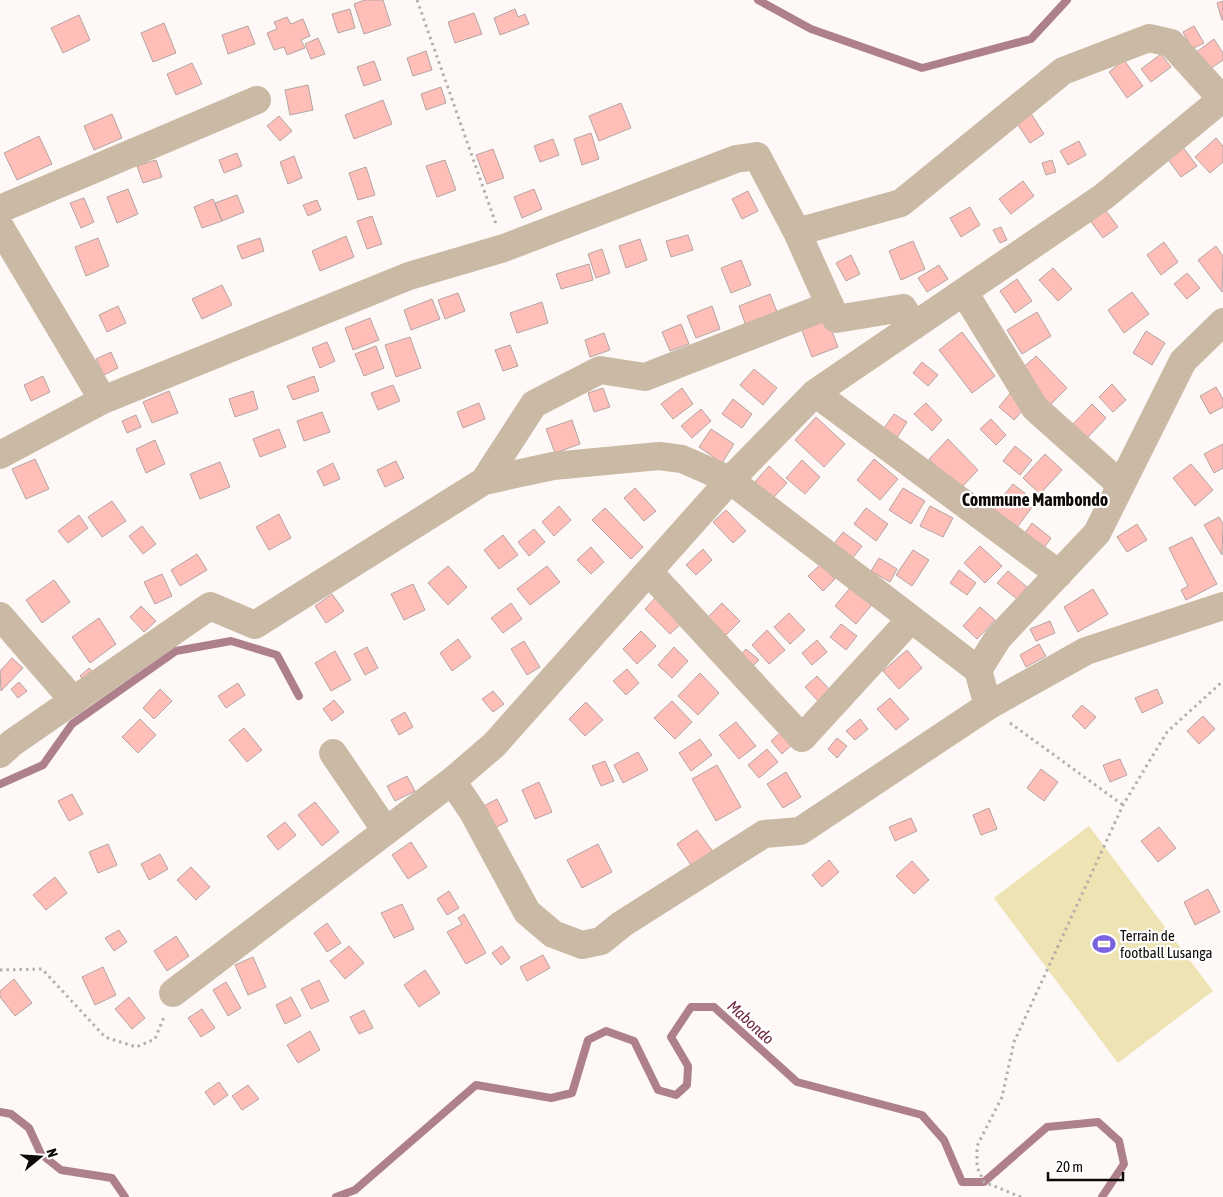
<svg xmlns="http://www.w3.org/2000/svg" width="1223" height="1197" font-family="'Asap Condensed',sans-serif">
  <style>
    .green { fill: #ede3b3 }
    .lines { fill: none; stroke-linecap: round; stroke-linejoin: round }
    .stream { stroke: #ae808c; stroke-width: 8 }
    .building { fill: #ffbeb8; stroke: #b3a5a4 }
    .path { stroke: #b4afac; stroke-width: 3; stroke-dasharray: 2.5 4; stroke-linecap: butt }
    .minor { stroke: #cab9a5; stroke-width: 28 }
    .labels { text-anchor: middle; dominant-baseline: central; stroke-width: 4.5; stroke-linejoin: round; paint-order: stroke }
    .poi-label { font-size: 15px; fill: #0e0a08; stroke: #fff; text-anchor: start }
    .water-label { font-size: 16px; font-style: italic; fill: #702842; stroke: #fff }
    .quarter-label { font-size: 18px; font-weight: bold; fill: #0e0a08; stroke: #fff }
  </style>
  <rect width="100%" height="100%" fill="#fef9f6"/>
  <path class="green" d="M1089 826 1213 991 1118 1063 994 898Z"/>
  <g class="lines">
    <path class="stream" d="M758 0 811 29 922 68 1031 39 1067 0
      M0 784 43 765 72 724 176 651 231 641 277 655 299 696
      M0 1112 11 1114 29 1128 41 1154 61 1170 112 1178 125 1197
      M336 1197 355 1190 476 1085 551 1098 572 1093 588 1040 606 1031 634 1041 658 1090 676 1095 687 1085 688 1066 671 1037 691 1007H714L797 1082 922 1115 944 1140 962 1182H984L1047 1127 1098 1122 1119 1141 1124 1164 1102 1197"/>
  </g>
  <path class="building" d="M365 0H383L391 25 364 34 354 4Z
    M1223 1V20H1222L1217 3Z
    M350 9 355 28 338 33 332 14Z
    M515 9 518 17 525 14 529 24 500 35 494 18Z
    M474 13 482 34 455 43 448 22Z
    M79 15 90 40 63 53 51 28Z
    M287 17 291 24 303 19 310 36 301 40 305 48 287 55 284 47 274 50 267 33 277 29 274 22Z
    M164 23 176 53 153 62 141 33Z
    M248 26 255 44 228 54 222 35Z
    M1194 26 1204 43 1192 49 1183 32Z
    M318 38 325 54 311 59 305 44Z
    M1214 39 1223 53V60L1207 71 1195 53Z
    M426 51 432 70 413 76 407 58Z
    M1161 54 1171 67 1151 82 1141 69Z
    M1124 60 1143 86 1127 98 1109 72Z
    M374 61 381 80 364 86 357 67Z
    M192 63 202 84 176 95 167 74Z
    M308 85 313 110 290 115 285 90Z
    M441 87 446 103 426 110 421 94Z
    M383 100 392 124 354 139 345 115Z
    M621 103 631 128 599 141 589 116Z
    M1030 112 1044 134 1030 143 1016 122Z
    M112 114 122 138 94 150 84 126Z
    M279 116 292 131 280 141 267 126Z
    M591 133 599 159 582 165 574 139Z
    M39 136 52 164 17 180 4 153Z
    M1216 138 1223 146V162L1210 173 1195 157Z
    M553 139 559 155 540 162 534 146Z
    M1079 141 1086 155 1068 165 1060 151Z
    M1182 146 1197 166 1181 177 1167 158Z
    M493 149 504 178 487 184 476 155Z
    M237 153 242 166 224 173 219 160Z
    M294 156 302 178 288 184 280 162Z
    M156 160 162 177 143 183 137 166Z
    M445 160 456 190 437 197 426 166Z
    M1052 160 1056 172 1046 175 1042 163Z
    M366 167 375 195 358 200 349 173Z
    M1023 181 1034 196 1011 214 999 199Z
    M128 189 138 214 117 223 107 197Z
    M534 189 542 209 522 218 514 197Z
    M748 191 758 211 742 219 732 199Z
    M237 195 244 212 222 221 215 203Z
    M84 198 94 222 81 228 70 203Z
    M213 199 222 221 202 228 194 207Z
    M317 200 321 210 308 216 303 205Z
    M970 207 980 225 961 237 950 218Z
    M1104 208 1118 227 1103 238 1089 219Z
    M372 216 382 244 367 249 357 221Z
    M1001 227 1007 240 1000 243 993 230Z
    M688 235 693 250 671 257 666 241Z
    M346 236 354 257 320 271 312 251Z
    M98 238 109 266 86 276 75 247Z
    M260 238 264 251 242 259 237 246Z
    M640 239 647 260 626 268 619 246Z
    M913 241 925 269 901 280 889 251Z
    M1164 242 1178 262 1161 275 1147 255Z
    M1216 246 1223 256 1222 292 1198 260Z
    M602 249 610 273 596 278 588 254Z
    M851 255 860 274 846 281 836 263Z
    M741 260 751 285 731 293 721 268Z
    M589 264 593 280 561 289 556 274Z
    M939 265 948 279 927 292 918 278Z
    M1053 268 1072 289 1058 301 1039 280Z
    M1187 273 1200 288 1187 299 1174 284Z
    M1017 279 1032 301 1015 313 1000 291Z
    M222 285 232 305 202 319 192 299Z
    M1132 292 1149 314 1124 333 1108 310Z
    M458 293 465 311 445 319 438 300Z
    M770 294 779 317 747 329 739 306Z
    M432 299 440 319 411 330 404 310Z
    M542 302 548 323 517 333 510 313Z
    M118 306 126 323 107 332 99 315Z
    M712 306 720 329 696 338 687 316Z
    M1037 312 1051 336 1022 354 1007 330Z
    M370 318 379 340 353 350 345 328Z
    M827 318 838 347 812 357 801 328Z
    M681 324 689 344 670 351 662 332Z
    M1146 331 1165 343 1152 365 1133 353Z
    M962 332 995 376 972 393 939 350Z
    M604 333 610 350 590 357 585 340Z
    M410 337 421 368 396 377 385 345Z
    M327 342 335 361 320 368 312 348Z
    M510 345 518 366 503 371 495 350Z
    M376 346 384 368 364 376 355 354Z
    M111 352 118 368 104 375 96 359Z
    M1036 356 1067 388 1049 406 1017 373Z
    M922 362 938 375 928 386 913 373Z
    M754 369 777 388 763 405 740 385Z
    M43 376 50 392 31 401 24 385Z
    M314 376 319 391 293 400 287 386Z
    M1112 384 1126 400 1113 412 1099 397Z
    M393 385 400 401 378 410 371 393Z
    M1216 387 1223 399V407L1210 414 1200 396Z
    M603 388 610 407 594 412 588 393Z
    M682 388 693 404 673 419 661 404Z
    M169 391 178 413 152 423 143 402Z
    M253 391 258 409 235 417 229 399Z
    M1012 391 1028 405 1014 420 999 407Z
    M733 399 752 414 742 428 722 414Z
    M479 403 485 419 463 428 457 412Z
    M926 403 942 420 932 431 914 414Z
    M1092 404 1106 418 1087 438 1073 424Z
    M701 409 711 421 692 438 681 426Z
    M322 412 330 432 304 441 297 421Z
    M894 414 907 422 895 441 882 431Z
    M136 415 141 427 127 433 122 421Z
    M816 417 845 444 824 467 795 440Z
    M991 419 1006 435 996 445 980 429Z
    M572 420 580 444 555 453 546 429Z
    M279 429 286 447 260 457 253 439Z
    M711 429 734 444 722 463 699 447Z
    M948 439 978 470 959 490 929 459Z
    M155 440 165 464 146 473 136 449Z
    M1223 444V468L1214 473 1204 454Z
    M1015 446 1032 460 1020 475 1003 461Z
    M1045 454 1062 470 1040 494 1023 478Z
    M35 459 49 489 26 499 12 469Z
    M874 459 898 479 880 500 857 480Z
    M802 460 820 477 805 494 786 478Z
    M396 461 404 478 385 487 377 470Z
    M220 462 230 487 200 499 190 474Z
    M333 463 340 479 324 486 317 471Z
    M1191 464 1213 490 1195 506 1173 478Z
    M769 466 787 483 772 499 754 483Z
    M1013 484 1036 502 1015 530 991 511Z
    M635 488 656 511 644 521 624 498Z
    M903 488 925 501 911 524 889 510Z
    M112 501 126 521 102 537 88 517Z
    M559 506 571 520 554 536 542 522Z
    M930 506 953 518 943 537 920 526Z
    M605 508 643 547 631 559 592 520Z
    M866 508 888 524 876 541 854 524Z
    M726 510 746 531 733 543 713 522Z
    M279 514 291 538 269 550 256 527Z
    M79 515 88 528 68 543 58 531Z
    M1219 517 1223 524 1222 555 1204 525Z
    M1032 523 1051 538 1041 552 1022 537Z
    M1137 524 1147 540 1127 552 1117 537Z
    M142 526 156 544 143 554 129 536Z
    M534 529 545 542 529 556 518 542Z
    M843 532 862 546 852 559 833 545Z
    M503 535 518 555 499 569 484 550Z
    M1192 537 1217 584 1186 600 1181 590 1188 586 1169 548Z
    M980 546 1002 566 985 583 964 563Z
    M591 547 604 562 591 574 577 560Z
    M703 549 712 560 696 575 686 565Z
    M913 550 929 560 912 586 896 575Z
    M197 554 207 570 180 586 171 570Z
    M879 558 897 569 890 582 871 571Z
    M821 564 835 579 823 591 808 576Z
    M448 566 467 587 448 605 428 583Z
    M547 566 560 582 530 605 517 589Z
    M959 570 976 583 967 595 950 583Z
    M1008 571 1027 587 1017 599 997 583Z
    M162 574 172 596 155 604 144 582Z
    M54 580 70 602 42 623 26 600Z
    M854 583 875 601 856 624 835 606Z
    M413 584 425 610 404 620 391 594Z
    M1093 589 1108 614 1078 632 1064 607Z
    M332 594 344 611 326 623 315 606Z
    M656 597 682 623 670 634 645 609Z
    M511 603 522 619 503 633 491 618Z
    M722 603 740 621 724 637 706 619Z
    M141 606 156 621 144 632 130 617Z
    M980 607 995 620 977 639 963 626Z
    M789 613 805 630 790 644 774 627Z
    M99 618 116 644 90 663 72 637Z
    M1050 621 1055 633 1036 641 1030 629Z
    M841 624 857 636 846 650 830 637Z
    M767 630 785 650 769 664 752 645Z
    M641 631 656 646 637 664 623 649Z
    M458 639 471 657 452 671 440 653Z
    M817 640 827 652 812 665 802 653Z
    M524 641 540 667 527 675 511 649Z
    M1039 644 1046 656 1026 667 1020 655Z
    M367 647 378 668 365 675 354 654Z
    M674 647 688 661 672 678 658 665Z
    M746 649 759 660 749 670 737 659Z
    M907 650 922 668 899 689 883 671Z
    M335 651 351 680 331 691 315 663Z
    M12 658 23 668 1 691 0 671Z
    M89 668 97 676 87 684 80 676Z
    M627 669 639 683 626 695 613 681Z
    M700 673 719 693 698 715 678 696Z
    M817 676 831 691 819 702 805 687Z
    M19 682 27 691 18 698 11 689Z
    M238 683 245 695 226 708 218 696Z
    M160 689 172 701 154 719 143 708Z
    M1157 689 1163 703 1142 713 1135 698Z
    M493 691 504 704 493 712 482 699Z
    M890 698 909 719 896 730 877 709Z
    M334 700 344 712 332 721 323 709Z
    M672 701 692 722 675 739 654 718Z
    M586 702 603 720 585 736 569 719Z
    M1082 705 1096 717 1085 729 1072 716Z
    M405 712 413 727 399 735 391 720Z
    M1203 716 1215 729 1199 744 1187 731Z
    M140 719 156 735 138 753 122 737Z
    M860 719 868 729 855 740 846 731Z
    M736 722 756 746 739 759 719 735Z
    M244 728 262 750 247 762 229 740Z
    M783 730 794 743 782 754 771 741Z
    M837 738 847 746 837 758 828 749Z
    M700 739 712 755 691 771 679 753Z
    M767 749 778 762 759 778 748 765Z
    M638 752 648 770 623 783 614 765Z
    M1120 759 1127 775 1110 782 1103 765Z
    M605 761 614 781 601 786 592 766Z
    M717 765 741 807 716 821 692 779Z
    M1041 769 1058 782 1044 801 1027 788Z
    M786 772 801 797 783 808 767 784Z
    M407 776 415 791 395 801 387 786Z
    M539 782 552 812 535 819 522 790Z
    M72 794 83 814 69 821 58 801Z
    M497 799 508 821 493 829 482 807Z
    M315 802 339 832 322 846 298 815Z
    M989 808 997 829 981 835 973 815Z
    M911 818 917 831 895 841 889 827Z
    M285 822 296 835 278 850 267 836Z
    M1159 827 1176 848 1158 862 1141 841Z
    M697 830 714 853 693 868 677 844Z
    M411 842 427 867 408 879 392 855Z
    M108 844 117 865 98 873 89 852Z
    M598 844 612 872 582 888 567 860Z
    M160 854 168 869 149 880 141 864Z
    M829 860 839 872 822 887 812 875Z
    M912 861 929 880 914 894 896 876Z
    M191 867 210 887 196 900 177 880Z
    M55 877 67 893 46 910 33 895Z
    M1208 889 1220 912 1195 925 1184 902Z
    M449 891 459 908 447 915 437 899Z
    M402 904 414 929 394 938 381 913Z
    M464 914 486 953 466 964 447 932 462 924 458 918Z
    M327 923 341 943 327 952 314 933Z
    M119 930 127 942 114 951 105 938Z
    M176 936 189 956 167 971 154 951Z
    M349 946 364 963 345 979 330 961Z
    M502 946 510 958 501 965 492 953Z
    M543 955 550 968 527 981 520 967Z
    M253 957 266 987 248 995 235 965Z
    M103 967 116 995 95 1005 82 977Z
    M425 970 440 993 419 1007 404 985Z
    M14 979 32 1003 15 1016 0 997V991Z
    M319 980 329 1001 311 1009 301 989Z
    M226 982 241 1008 228 1016 213 990Z
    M129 997 145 1018 132 1029 115 1009Z
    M291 997 301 1016 285 1024 276 1005Z
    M202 1009 215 1028 201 1037 188 1018Z
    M364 1010 373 1028 359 1034 350 1017Z
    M310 1031 320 1050 298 1063 287 1045Z
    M219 1082 228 1095 214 1105 205 1092Z
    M248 1085 259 1099 242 1110 232 1096Z"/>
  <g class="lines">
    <path class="path" d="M417 0 496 224
      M1010 723 1123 805
      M0 970 42 969 105 1037 136 1047 155 1039 164 1017
      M1021 1197 984 1182 977 1167V1146L1002 1097 1014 1042 1123 805 1167 732 1223 681"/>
    <path class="minor" d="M0 209 257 100
      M0 227 103 400
      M797 232 836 319 903 308 914 326
      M964 292 1035 408 1121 485
      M815 393 1059 574
      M0 455 103 400 409 276 504 248 736 159 757 156 797 232 901 203 1063 71 1149 38 1171 43 1222 99
      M484 481 534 404 600 370 645 377 830 305
      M649 572 802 738 911 619
      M0 616 74 701
      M988 706 1086 651 1223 606
      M333 753 386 831
      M0 754 12 743 210 606 255 625 484 481 553 466 659 456 682 459 730 480 978 670
      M452 781 473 812 527 912 553 934 582 945 601 941 622 924 764 834 800 831 988 706 978 670 998 638 1097 533 1183 361 1223 322
      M173 993 452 781 494 745 730 480 815 393 1103 197 1223 98"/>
  </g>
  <defs>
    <symbol id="stadium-bare" viewBox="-9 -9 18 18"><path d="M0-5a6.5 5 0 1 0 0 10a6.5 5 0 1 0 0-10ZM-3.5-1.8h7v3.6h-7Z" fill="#7862dd" stroke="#fff" stroke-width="2.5" paint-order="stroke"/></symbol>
  </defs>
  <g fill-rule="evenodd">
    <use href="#stadium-bare" x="1088" y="928" width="32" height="32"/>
  </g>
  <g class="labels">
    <g class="poi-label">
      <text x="1120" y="935">Terrain de<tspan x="1120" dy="17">football Lusanga</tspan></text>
    </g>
    <g class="water-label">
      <text transform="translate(751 1022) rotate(42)">Mabondo</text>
    </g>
    <g class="quarter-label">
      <text x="1035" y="499">Commune Mambondo</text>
    </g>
  </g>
  <g transform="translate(40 1157) rotate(72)" stroke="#ffffff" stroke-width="4" paint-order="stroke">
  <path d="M0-4L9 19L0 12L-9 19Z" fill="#0e0a08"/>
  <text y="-8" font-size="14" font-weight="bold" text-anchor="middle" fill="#0e0a08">N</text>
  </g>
  <path d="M1048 1172v8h75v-8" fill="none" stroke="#0e0a08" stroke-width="2.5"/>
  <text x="1056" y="1172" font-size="15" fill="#0e0a08" stroke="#ffffff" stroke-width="4" paint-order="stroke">20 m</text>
</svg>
